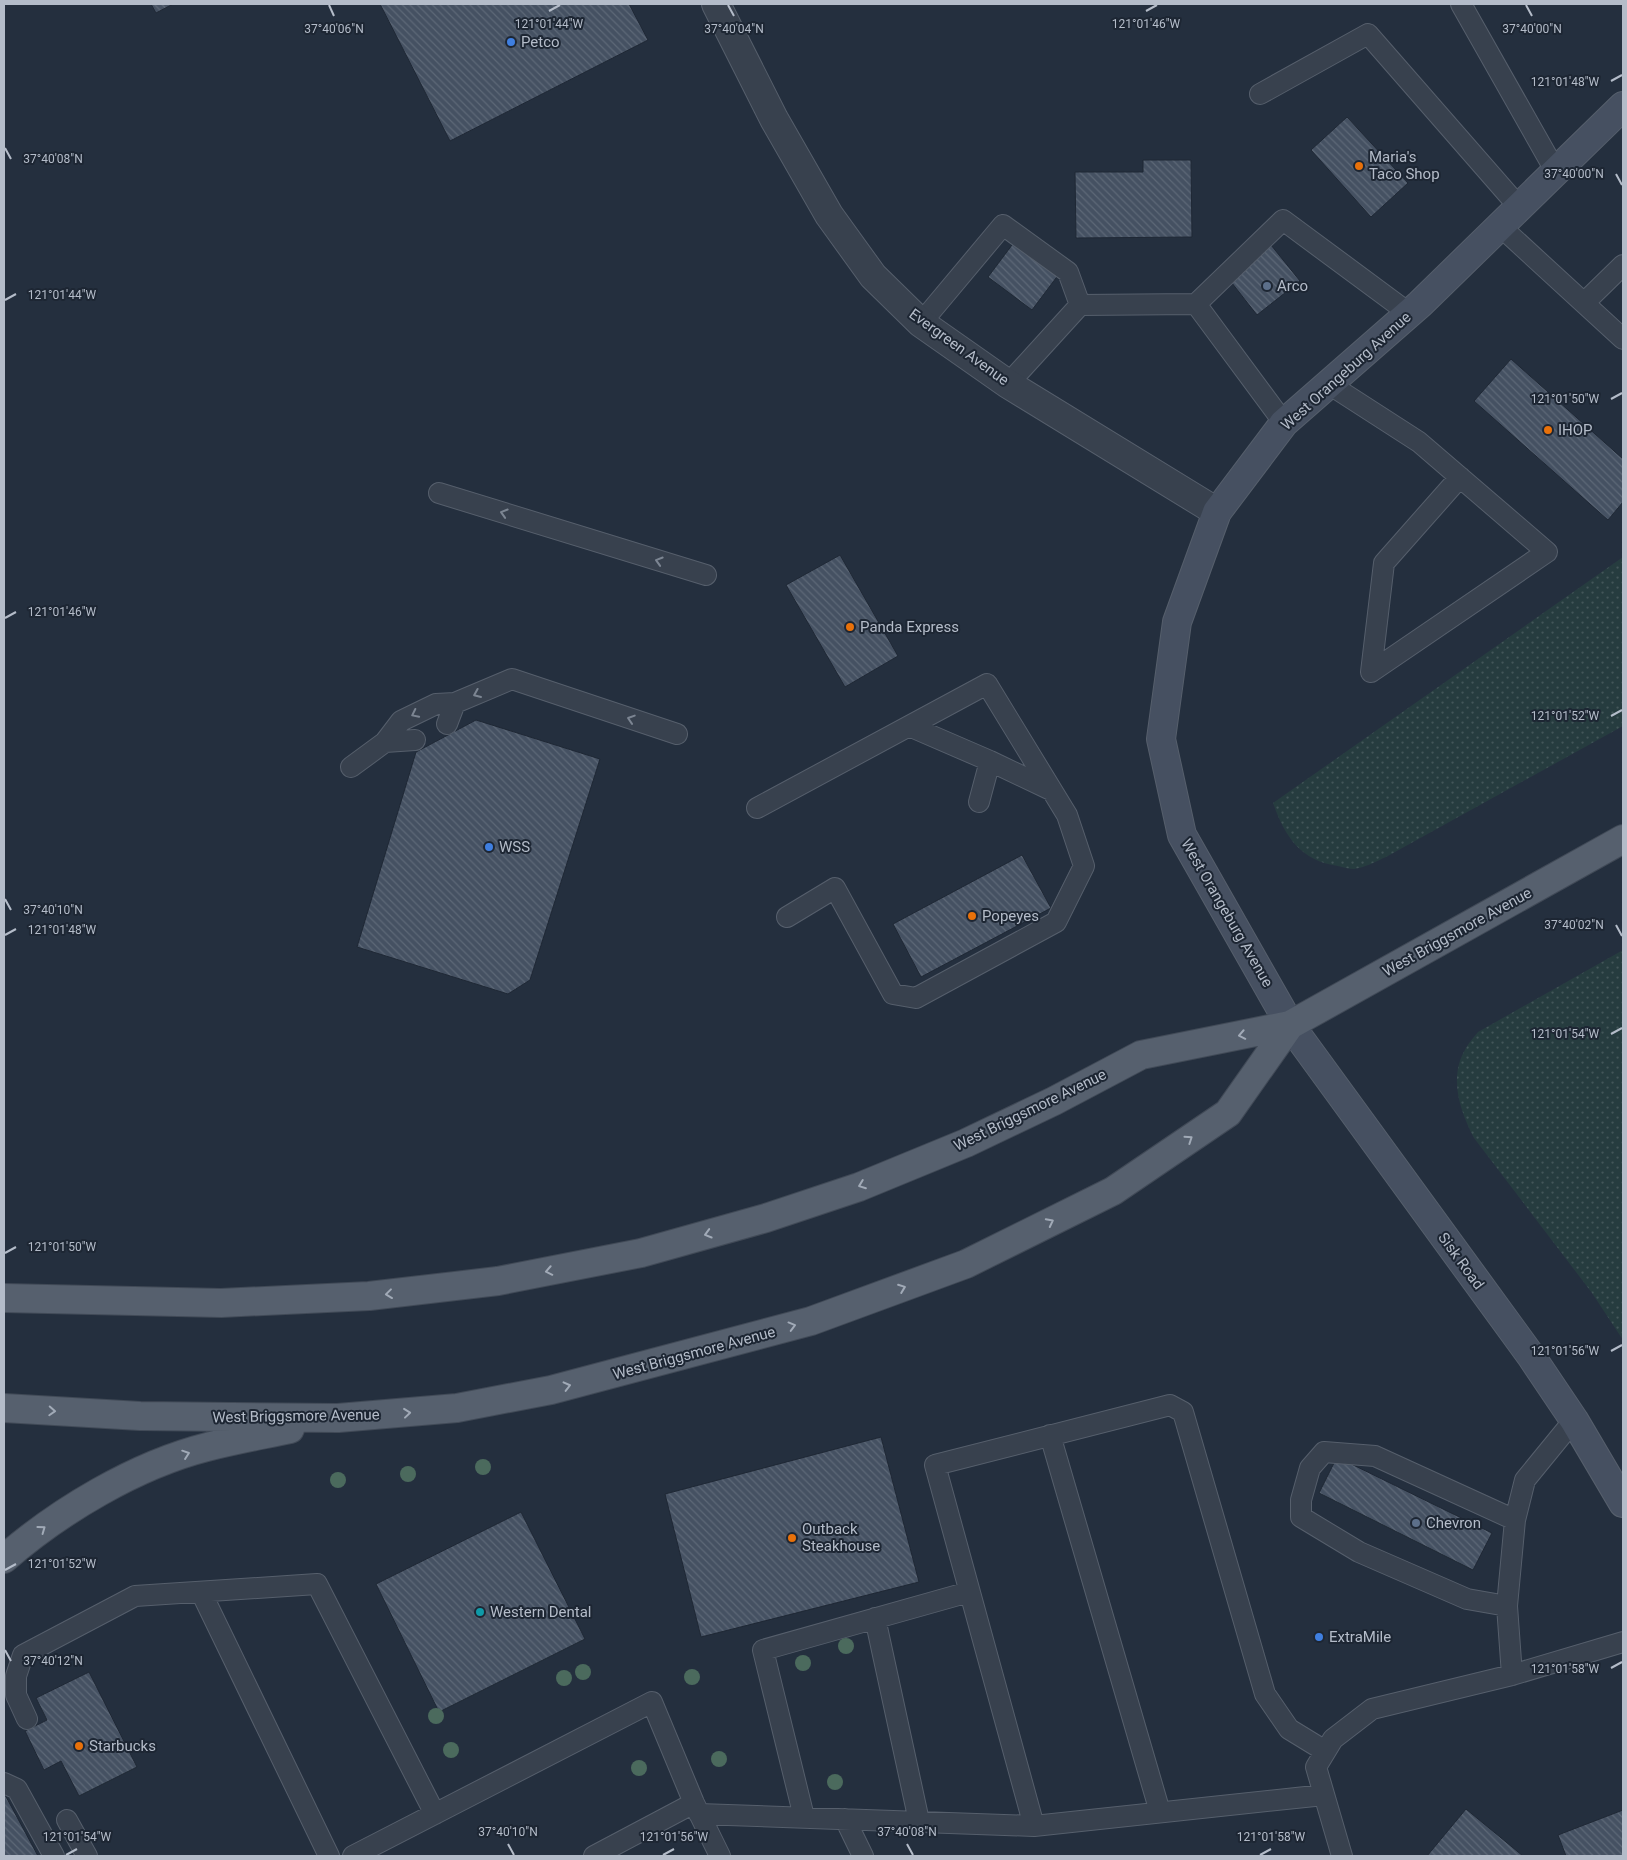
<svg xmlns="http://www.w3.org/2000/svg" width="1627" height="1860" font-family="Roboto,sans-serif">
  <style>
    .grass { fill: url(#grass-dots) }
    .building { fill: url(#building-back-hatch); stroke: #1f2835 }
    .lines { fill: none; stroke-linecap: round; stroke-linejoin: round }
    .lane-casing { stroke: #565f6c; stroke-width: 22 }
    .street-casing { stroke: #565f6c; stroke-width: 30 }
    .secondary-casing { stroke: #565f6c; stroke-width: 30 }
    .primary-casing { stroke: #414a57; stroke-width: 30 }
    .lane { stroke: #38414e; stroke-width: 20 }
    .street { stroke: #38414e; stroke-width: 28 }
    .secondary { stroke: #465061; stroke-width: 28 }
    .primary { stroke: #56606e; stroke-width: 28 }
    .tree { fill: #4b6a5d }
    .oneway { stroke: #7c8592 }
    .oneway2 { stroke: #a1aab7 }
    .ticks { fill: none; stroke: #b4bcc9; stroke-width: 2 }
    .shop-dot { fill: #3f7fe0; stroke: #1d2633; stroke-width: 2 }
    .food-dot { fill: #e8710a; stroke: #1d2633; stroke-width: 2 }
    .service-dot { fill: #5c6f8a; stroke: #1d2633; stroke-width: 2 }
    .culture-dot { fill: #0f9aa8; stroke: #1d2633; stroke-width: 2 }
    .labels { text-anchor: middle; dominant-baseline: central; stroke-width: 4; stroke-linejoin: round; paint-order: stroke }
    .poi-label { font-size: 15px; fill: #b4bcc9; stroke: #1d2633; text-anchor: start }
    .street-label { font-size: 15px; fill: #b4bcc9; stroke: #1d2633 }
    .ticks-label { font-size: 12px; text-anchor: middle; fill: #b4bcc9; stroke: #1d2633; stroke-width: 4; stroke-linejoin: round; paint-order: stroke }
  </style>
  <defs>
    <pattern id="grass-dots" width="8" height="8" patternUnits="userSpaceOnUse" patternTransform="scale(1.25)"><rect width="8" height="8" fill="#263c3f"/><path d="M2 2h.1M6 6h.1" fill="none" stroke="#435659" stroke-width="1.8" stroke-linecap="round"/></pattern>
    <pattern id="building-back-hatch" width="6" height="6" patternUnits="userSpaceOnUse" patternTransform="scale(1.25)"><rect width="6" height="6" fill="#455162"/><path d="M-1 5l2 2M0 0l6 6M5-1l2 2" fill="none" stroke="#5d6877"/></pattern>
  </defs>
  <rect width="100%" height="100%" fill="#242f3e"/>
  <path class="grass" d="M1623 557V726L1386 857C1377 861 1364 868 1354 869 1349 869 1343 867 1338 866 1301 861 1285 837 1273 803Z
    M1623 950V1340L1592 1293 1474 1138C1460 1111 1448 1077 1466 1048 1469 1042 1474 1037 1478 1032Z"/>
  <path class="building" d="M151 4H173L156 13Z
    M380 4H629L648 40 450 141Z
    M1347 117 1408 183 1371 217 1311 150Z
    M1143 160H1191L1192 237 1076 238 1075 172H1143Z
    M1015 241 1059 274 1032 310 988 277Z
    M1271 245 1300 281 1257 315 1228 278Z
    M1511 359 1623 459V502L1608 520 1474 401Z
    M840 555 898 656 845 687 786 585Z
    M476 720 600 759 530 980 508 994 357 947 416 752Z
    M1022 855 1051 908 921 977 893 924Z
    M881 1437 919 1582 701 1637 665 1494Z
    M1337 1457 1492 1533 1473 1570 1319 1493Z
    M521 1512 585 1639 439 1712 376 1584Z
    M89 1672 137 1767 79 1796 61 1761 44 1770 25 1731 47 1720 36 1698Z
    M4 1793 38 1856H4Z
    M1466 1809 1523 1856H1427Z
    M1623 1810V1856H1566L1558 1835Z"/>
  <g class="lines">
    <defs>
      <path id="lane" d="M1461 4 1556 172
        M1260 94 1368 34 1519 207
        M1500 226 1623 339
        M1584 303 1623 265
        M1196 304 1283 220 1410 314
        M1080 305 1196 304 1284 423
        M921 323 1003 225 1068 272 1080 305 1008 384
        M1329 384 1419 442 1547 552 1371 672
        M439 493 706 575
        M1371 672 1384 563 1460 477
        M447 724 455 703
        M909 726 990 761 979 802
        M385 742 415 740
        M990 761 1051 790
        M351 767 385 742 401 721 436 704 455 703 512 679 677 734
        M757 808 987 684 1067 815 1084 866 1056 922 916 998 893 994 835 888 787 917
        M1050 1435 1160 1812
        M201 1592 329 1856
        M1507 1606 1467 1599 1359 1552 1301 1517V1500L1310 1468 1324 1452 1375 1456 1515 1520
        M875 1618 919 1821
        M1512 1675 1507 1606 1515 1520 1525 1480 1574 1420
        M27 1719 16 1695V1676L23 1655 135 1596 317 1584 435 1814
        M4 1783 17 1789 54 1856
        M699 1814 1034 1826 1324 1795
        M804 1817 763 1650 969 1592
        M845 1819 863 1856
        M67 1820 87 1856
        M1034 1826 935 1465 1170 1405 1183 1412 1265 1694 1289 1729 1325 1751
        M353 1856 652 1702 694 1803 720 1856
        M594 1856 694 1803
        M1342 1856 1316 1767 1333 1739 1372 1709 1512 1675 1623 1642"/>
      <path id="street" d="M716 4 774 119 829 215 873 276 921 323 1008 384 1217 512"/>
      <path id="secondary" d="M1623 106 1420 304 1284 423 1217 512 1177 622 1161 739 1182 835 1290 1025 1531 1356 1574 1420 1623 1503"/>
      <path id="primary" d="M4 1298 221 1303 369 1296 498 1281 641 1253 766 1218 859 1187 966 1143 1054 1101 1141 1055 1290 1025 1623 839
        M4 1408 140 1416 338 1418 457 1408 551 1390 811 1321 966 1264 1113 1191 1228 1113 1290 1025
        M4 1559C59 1511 136 1465 207 1447 234 1440 262 1435 290 1429"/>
    </defs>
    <use href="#lane" class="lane-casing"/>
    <use href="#street" class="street-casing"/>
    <use href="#secondary" class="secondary-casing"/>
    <use href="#primary" class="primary-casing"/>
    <use href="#lane" class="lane"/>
    <use href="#street" class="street"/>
    <use href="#secondary" class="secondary"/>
    <use href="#primary" class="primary"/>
  </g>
  <g class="tree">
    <circle cx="483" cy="1467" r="8"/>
    <circle cx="408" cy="1474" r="8"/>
    <circle cx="338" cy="1480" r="8"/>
    <circle cx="846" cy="1646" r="8"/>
    <circle cx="803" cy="1663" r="8"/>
    <circle cx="583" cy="1672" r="8"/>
    <circle cx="692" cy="1677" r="8"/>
    <circle cx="564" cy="1678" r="8"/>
    <circle cx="436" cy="1716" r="8"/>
    <circle cx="451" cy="1750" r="8"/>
    <circle cx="719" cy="1759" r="8"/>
    <circle cx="639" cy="1768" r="8"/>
    <circle cx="835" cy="1782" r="8"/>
  </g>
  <defs><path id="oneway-chevron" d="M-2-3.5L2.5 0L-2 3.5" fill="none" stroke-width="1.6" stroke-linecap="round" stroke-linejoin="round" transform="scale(1.25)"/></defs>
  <g class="oneway">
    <use href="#oneway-chevron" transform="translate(504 513) rotate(-163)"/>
    <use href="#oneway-chevron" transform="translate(659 561) rotate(-163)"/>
    <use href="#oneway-chevron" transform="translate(477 694) rotate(157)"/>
    <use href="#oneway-chevron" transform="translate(415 714) rotate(154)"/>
    <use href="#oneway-chevron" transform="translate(631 719) rotate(-162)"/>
  </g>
  <g class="oneway2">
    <use href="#oneway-chevron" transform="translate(1242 1035) rotate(169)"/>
    <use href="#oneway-chevron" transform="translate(1189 1139) rotate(-34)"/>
    <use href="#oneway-chevron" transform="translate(862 1185) rotate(159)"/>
    <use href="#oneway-chevron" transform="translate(1050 1222) rotate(-27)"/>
    <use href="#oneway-chevron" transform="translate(708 1234) rotate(164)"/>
    <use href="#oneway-chevron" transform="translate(549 1271) rotate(169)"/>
    <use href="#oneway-chevron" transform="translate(902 1288) rotate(-21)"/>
    <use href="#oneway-chevron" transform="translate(389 1294) rotate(173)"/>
    <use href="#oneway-chevron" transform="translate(792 1326) rotate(-15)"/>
    <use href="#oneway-chevron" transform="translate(567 1386) rotate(-14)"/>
    <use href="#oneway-chevron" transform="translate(52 1411) rotate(3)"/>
    <use href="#oneway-chevron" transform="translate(407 1413) rotate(-6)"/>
    <use href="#oneway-chevron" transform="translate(186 1454) rotate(-19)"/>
    <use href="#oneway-chevron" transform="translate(42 1529) rotate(-36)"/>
  </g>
  <path class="ticks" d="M329 5 334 16M728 5 734 16M1526 5 1532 16M549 11 560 5M1146 11 1157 5M1611 81 1622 75M5 148 11 159M1616 174 1622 185M5 300 16 294M1611 399 1622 393M5 618 16 612M1611 716 1622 710M5 899 11 910M1616 925 1622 936M5 935 16 929M1611 1034 1622 1028M5 1253 16 1247M1611 1351 1622 1345M5 1570 16 1564M5 1650 11 1661M1611 1668 1622 1662M508 1844 514 1855M907 1844 913 1855M66 1855 77 1849M663 1855 674 1849M1260 1855 1271 1849"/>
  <g class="shop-dot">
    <circle cx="511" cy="42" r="5"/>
    <circle cx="489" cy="847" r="5"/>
    <circle cx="1319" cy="1637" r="5"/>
  </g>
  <g class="food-dot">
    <circle cx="1359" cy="166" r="5"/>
    <circle cx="1548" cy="430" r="5"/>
    <circle cx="850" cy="627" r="5"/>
    <circle cx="972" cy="916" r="5"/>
    <circle cx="792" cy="1538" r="5"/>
    <circle cx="79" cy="1746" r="5"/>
  </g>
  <g class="service-dot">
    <circle cx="1267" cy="286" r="5"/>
    <circle cx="1416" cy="1523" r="5"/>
  </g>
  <circle class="culture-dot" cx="480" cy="1612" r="5"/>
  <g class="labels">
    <g class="poi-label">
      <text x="521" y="42">Petco</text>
      <text x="1369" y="157">Maria's<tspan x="1369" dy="17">Taco Shop</tspan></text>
      <text x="1277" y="286">Arco</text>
      <text x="1558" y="430">IHOP</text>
      <text x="860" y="627">Panda Express</text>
      <text x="499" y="847">WSS</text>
      <text x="982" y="916">Popeyes</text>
      <text x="1426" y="1523">Chevron</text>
      <text x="802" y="1529">Outback<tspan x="802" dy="17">Steakhouse</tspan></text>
      <text x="490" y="1612">Western Dental</text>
      <text x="1329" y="1637">ExtraMile</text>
      <text x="89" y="1746">Starbucks</text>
    </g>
    <g class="street-label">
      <text transform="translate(959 347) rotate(36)">Evergreen Avenue</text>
      <text transform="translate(1346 371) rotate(-42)">West Orangeburg Avenue</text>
      <text transform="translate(1227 913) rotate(60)">West Orangeburg Avenue</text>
      <text transform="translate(1457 932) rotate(-29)">West Briggsmore Avenue</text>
      <text transform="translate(1030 1110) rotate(-26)">West Briggsmore Avenue</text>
      <text transform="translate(1461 1261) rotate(54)">Sisk Road</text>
      <text transform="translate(694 1353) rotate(-15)">West Briggsmore Avenue</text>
      <text transform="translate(296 1416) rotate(-1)">West Briggsmore Avenue</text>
    </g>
  </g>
  <g class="ticks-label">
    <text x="549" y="28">121°01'44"W</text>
    <text x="1146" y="28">121°01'46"W</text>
    <text x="334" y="33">37°40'06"N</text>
    <text x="734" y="33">37°40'04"N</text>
    <text x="1532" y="33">37°40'00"N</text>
    <text x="1565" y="86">121°01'48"W</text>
    <text x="53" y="163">37°40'08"N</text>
    <text x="1574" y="178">37°40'00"N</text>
    <text x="62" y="299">121°01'44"W</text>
    <text x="1565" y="403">121°01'50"W</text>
    <text x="62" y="616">121°01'46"W</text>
    <text x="1565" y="720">121°01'52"W</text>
    <text x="53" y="914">37°40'10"N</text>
    <text x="1574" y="929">37°40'02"N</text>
    <text x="62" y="934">121°01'48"W</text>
    <text x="1565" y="1038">121°01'54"W</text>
    <text x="62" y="1251">121°01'50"W</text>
    <text x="1565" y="1355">121°01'56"W</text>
    <text x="62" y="1568">121°01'52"W</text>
    <text x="53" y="1665">37°40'12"N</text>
    <text x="1565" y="1673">121°01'58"W</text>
    <text x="508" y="1836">37°40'10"N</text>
    <text x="907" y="1836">37°40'08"N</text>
    <text x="77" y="1841">121°01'54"W</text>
    <text x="674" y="1841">121°01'56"W</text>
    <text x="1271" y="1841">121°01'58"W</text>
  </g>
  <rect width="1627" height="1860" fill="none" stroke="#b4bcc9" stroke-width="10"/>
</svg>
